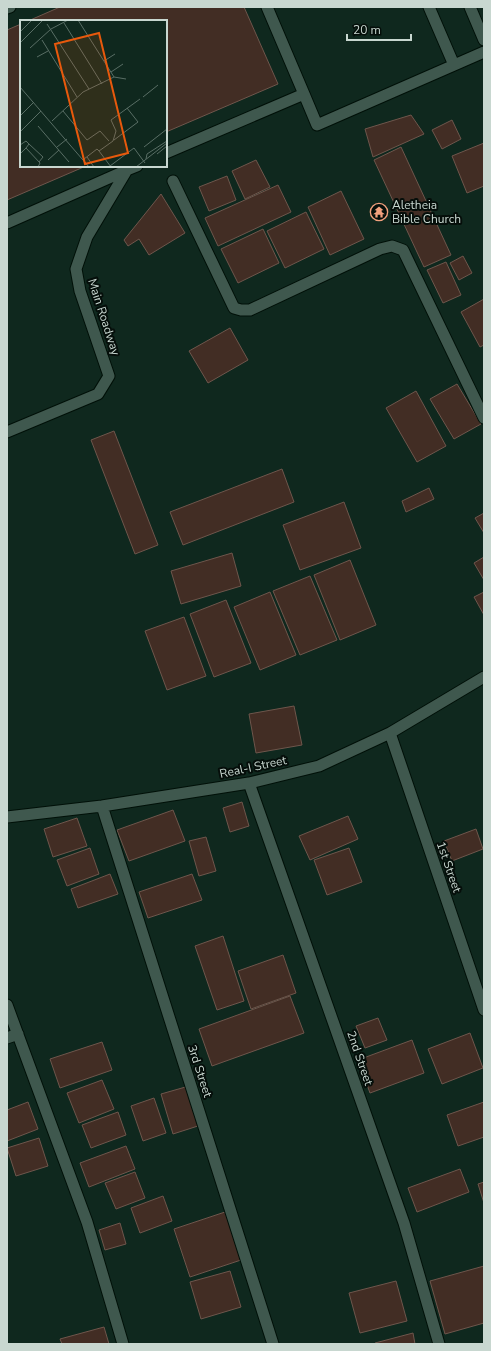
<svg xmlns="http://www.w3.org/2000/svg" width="491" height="1351" font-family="'Nunito Sans',sans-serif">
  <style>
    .building { fill: #422d24; stroke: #6e564c }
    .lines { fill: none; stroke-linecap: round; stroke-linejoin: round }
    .service-casing { stroke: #001008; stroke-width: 13 }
    .minor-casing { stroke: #001008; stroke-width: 13 }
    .tertiary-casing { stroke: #001008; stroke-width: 13 }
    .service { stroke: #3f584e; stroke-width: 11 }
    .minor { stroke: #3f584e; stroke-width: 11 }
    .tertiary { stroke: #3f584e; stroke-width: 11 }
    .labels { text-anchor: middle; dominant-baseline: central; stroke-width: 4; stroke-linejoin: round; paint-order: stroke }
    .poi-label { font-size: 12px; fill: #c8d7d0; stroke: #050e0a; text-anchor: start }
    .street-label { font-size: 12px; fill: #c8d7d0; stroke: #050e0a }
    .inset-road { fill: none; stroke: #596e65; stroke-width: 1 }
    .view { fill: #e8590c; fill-opacity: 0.15; stroke: #e8590c; stroke-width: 2 }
    .inset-edge { fill: none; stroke: #c8d7d0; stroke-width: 2 }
  </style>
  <rect width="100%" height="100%" fill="#0f281e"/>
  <path class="building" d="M60 7H244L278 84 166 132V21H28Z
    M21 24V166H86L7 200V30Z
    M411 115 424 134 373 157 365 129Z
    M452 120 461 139 442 149 432 130Z
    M484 143V186L467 193 452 156Z
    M401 147 451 255 424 267 374 160Z
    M256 160 270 187 245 199 232 171Z
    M227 176 236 200 209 211 199 187Z
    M278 185 291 212 218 246 205 218Z
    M341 191 364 239 330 255 308 207Z
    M161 194 185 233 149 255 139 239 128 246 124 240Z
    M306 212 324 249 285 268 267 231Z
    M263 229 279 263 238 283 221 249Z
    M463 256 472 273 459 280 450 263Z
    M446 262 461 295 443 303 427 270Z
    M484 299V345L480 347 461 312Z
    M230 328 248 360 208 383 189 351Z
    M457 384 481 424 454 439 430 399Z
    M416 391 446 446 417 462 386 408Z
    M114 431 158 545 135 554 91 440Z
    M282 469 294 502 183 545 170 512Z
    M429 488 434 499 406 512 402 501Z
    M344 502 361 548 300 570 283 525Z
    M484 513V533L475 518Z
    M232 553 241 586 181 604 171 571Z
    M484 557V580L474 563Z
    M350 560 376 625 340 640 314 575Z
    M310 576 337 640 300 655 273 591Z
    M270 592 296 655 260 670 234 607Z
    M484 592V615L474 597Z
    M226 600 251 663 214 677 190 614Z
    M184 617 206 676 167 690 145 631Z
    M294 706 302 745 256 753 249 714Z
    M242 802 249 826 230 832 223 808Z
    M173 810 185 841 129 861 117 830Z
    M348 816 358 839 310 860 299 836Z
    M77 818 87 846 53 857 44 829Z
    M476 829 483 849 452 861 444 841Z
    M206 837 216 871 199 876 189 841Z
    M90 848 99 874 67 886 57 860Z
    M349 848 362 882 327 895 314 860Z
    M110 874 118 894 78 908 71 889Z
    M192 874 202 900 148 918 139 892Z
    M223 936 244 1001 217 1010 195 946Z
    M283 955 296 993 251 1009 238 971Z
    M290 996 304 1033 212 1066 199 1029Z
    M378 1018 387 1040 365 1048 356 1026Z
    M470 1033 483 1068 442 1084 428 1049Z
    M412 1040 424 1073 370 1093 358 1060Z
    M102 1042 112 1070 60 1088 50 1059Z
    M102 1080 114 1109 79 1123 67 1093Z
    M189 1086 201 1125 173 1134 161 1094Z
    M154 1098 166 1133 143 1141 131 1106Z
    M28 1102 38 1129 7 1141V1110Z
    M484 1102V1137L458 1146 447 1115Z
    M118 1112 126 1135 91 1148 82 1125Z
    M39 1138 48 1166 16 1176 7 1148Z
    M126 1146 135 1169 89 1187 80 1163Z
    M460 1169 469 1192 417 1212 408 1188Z
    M135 1172 145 1198 116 1209 105 1183Z
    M484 1182V1203L478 1184Z
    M163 1196 172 1221 140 1233 131 1208Z
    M228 1211 244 1259 190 1277 174 1229Z
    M120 1223 126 1244 105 1250 99 1230Z
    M484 1266V1323L445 1334 430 1281Z
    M230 1271 241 1307 201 1319 190 1282Z
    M396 1281 407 1321 360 1333 349 1293Z
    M104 1327 109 1344H62L60 1339Z
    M413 1333 415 1344H376L375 1343Z"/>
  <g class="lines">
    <defs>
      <path id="service" d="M429 7 454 65
        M7 8 10 7
        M304 94 317 125 484 52
        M166 153 304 94 267 7
        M7 223 127 170
        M7 432 98 394 109 376 80 291 76 269 87 237 127 170 137 166"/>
      <path id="minor" d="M173 181 234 308 241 310H250L380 249 392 246 403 250 484 418
        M390 733 484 1010
        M249 783 404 1223 439 1344
        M102 806 273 1344
        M7 817 102 806 249 783 319 766 390 733 484 677
        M7 1005 87 1222 123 1344
        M7 1038 18 1034"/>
      <path id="tertiary" d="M470 7 484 40"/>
    </defs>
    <use href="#service" class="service-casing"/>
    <use href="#minor" class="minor-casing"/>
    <use href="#tertiary" class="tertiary-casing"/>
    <use href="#service" class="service"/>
    <use href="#minor" class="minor"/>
    <use href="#tertiary" class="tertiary"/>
  </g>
  <defs>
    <symbol id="temple-ring" viewBox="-11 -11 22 22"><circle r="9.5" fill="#050e0a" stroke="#f2a17e" stroke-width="1.5"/><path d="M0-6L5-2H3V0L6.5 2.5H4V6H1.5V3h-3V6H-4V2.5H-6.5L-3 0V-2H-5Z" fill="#f2a17e"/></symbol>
  </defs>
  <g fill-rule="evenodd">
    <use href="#temple-ring" x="369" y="202" width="20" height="20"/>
  </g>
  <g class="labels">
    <g class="poi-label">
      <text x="392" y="205">Aletheia<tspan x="392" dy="14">Bible Church</tspan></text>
    </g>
    <g class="street-label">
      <text transform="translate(104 317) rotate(72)">Main Roadway</text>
      <text transform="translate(253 767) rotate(-12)">Real-I Street</text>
      <text transform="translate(449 867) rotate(71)">1st Street</text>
      <text transform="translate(360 1058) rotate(71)">2nd Street</text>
      <text transform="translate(200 1071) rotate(72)">3rd Street</text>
    </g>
  </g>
  <g transform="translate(20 20)">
    <rect width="147" height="147" fill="#0f281e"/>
    <path class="inset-road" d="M58 0 94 57M44 3 82 64M27 4 69 69M0 12 12 0M22 20 57 77M0 23 23 0M10 28 31 9 48 0M17 37 28 31M84 41 95 34M91 52 103 44M94 57 106 59M0 67 69 147M123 77 138 65M43 91 67 120 80 111 89 121M0 96 14 82M32 101 63 72 94 57M18 106 49 142M0 112 21 91M94 120 118 102 107 88M9 124 23 137 19 142M0 125 6 121 9 124 6 128M37 127 47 119M124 127 147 109M0 134 6 128 20 143 18 147M137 134 147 126M67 137 74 147M64 139 77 129 79 131M126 139 127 134 147 121M28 140 39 130M90 146 114 128 125 143M91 147 79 131 93 121 96 111 91 100 120 79M116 147 147 123"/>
    <path class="view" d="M79 13 108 133 65 144 35 24Z"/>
    <rect width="147" height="147" class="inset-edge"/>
  </g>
  <rect width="491" height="1351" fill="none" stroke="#c8d7d0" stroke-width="16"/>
  <path d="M347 34v6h64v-6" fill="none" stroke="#c8d7d0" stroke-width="2"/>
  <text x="353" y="34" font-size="12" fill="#c8d7d0" stroke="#050e0a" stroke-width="3" paint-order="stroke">20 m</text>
</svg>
